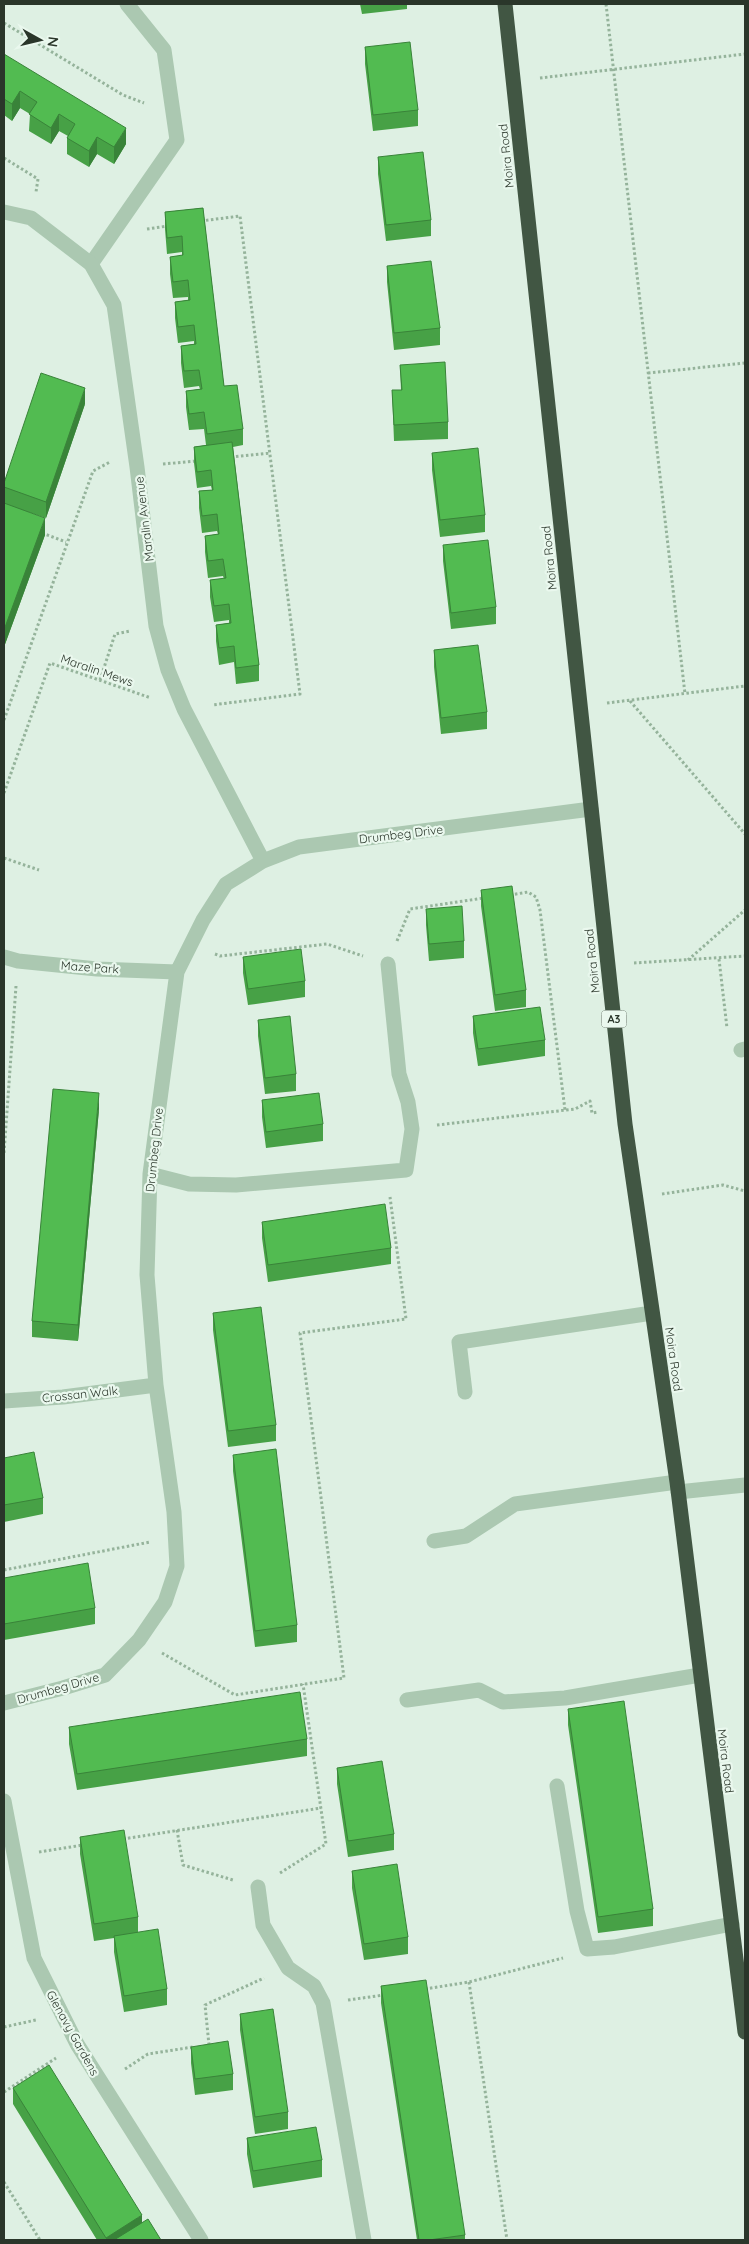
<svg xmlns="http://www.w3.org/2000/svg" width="749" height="2244" font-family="Quicksand,sans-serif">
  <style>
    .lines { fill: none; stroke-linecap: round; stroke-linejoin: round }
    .path { stroke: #95b39b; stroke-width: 3; stroke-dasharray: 2.5 2.5; stroke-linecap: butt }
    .lane { stroke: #abc8b1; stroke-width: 15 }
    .street { stroke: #abc8b1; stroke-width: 15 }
    .highway { stroke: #415643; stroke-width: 15 }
    .wall { fill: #47a146 }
    .shaded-wall { fill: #398339 }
    .building { fill: #52bb51; stroke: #398339 }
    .labels { text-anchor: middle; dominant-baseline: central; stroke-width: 4.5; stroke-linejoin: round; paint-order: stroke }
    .shield { fill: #eaf8ee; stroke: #647065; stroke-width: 1 }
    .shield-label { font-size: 11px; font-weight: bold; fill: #2a362a }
    .street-label { font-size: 12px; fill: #2a362a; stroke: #eaf8ee }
  </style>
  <rect width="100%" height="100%" fill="#def0e3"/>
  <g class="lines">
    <path class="path" d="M606 4 685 694
      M4 23 123 95 144 103
      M540 78 745 54
      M4 158 38 179 36 192
      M201 221 240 216 300 694 212 705
      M147 229 168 226
      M648 373 745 363
      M231 457 270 453
      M163 464 197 461
      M42 533 66 542
      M100 680 115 634 130 631
      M630 701 745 834
      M607 703 745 686
      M4 720 93 471 110 462
      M4 793 50 663 151 698
      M4 858 39 870
      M510 895 528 892 536 897 540 910 565 1110
      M397 941 410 909 484 898
      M215 954 220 956 327 944 363 956
      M719 959 727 1028
      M688 960 745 910
      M634 963 745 956
      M437 1125 575 1109 590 1101 592 1113 598 1112
      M4 1153 16 986
      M662 1194 723 1185 745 1191
      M4 1570 150 1542
      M162 1653 235 1695 344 1678 300 1333 406 1319 390 1197
      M177 1830 183 1865 233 1880
      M123 1839 321 1808
      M39 1852 83 1845
      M280 1873 326 1844 303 1684
      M469 1982 507 2240
      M425 1989 469 1982 563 1958
      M348 2000 384 1995
      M4 2027 36 2020
      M209 2045 205 2005 264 1978
      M125 2069 148 2054 193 2047
      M4 2092 56 2058
      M4 2182 40 2240"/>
    <path class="lane" d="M91 264 177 140 164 50 127 4
      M741 1050 745 1049
      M465 1392 459 1342 652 1313
      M434 1541 466 1536 515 1504 677 1482
      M407 1700 479 1690 503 1702 565 1698 700 1675
      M557 1786 577 1911 587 1949 614 1947 732 1924"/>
    <path class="street" d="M4 212 31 218 91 264 114 305 137 467 156 626 168 670 184 709 263 861
      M4 957 18 961 97 969 177 972
      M150 1174 189 1184 236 1185 406 1170 412 1129 408 1102 399 1074 388 964
      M4 1401 63 1397 156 1385
      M678 1492 745 1485
      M4 1703 63 1688 105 1675 139 1640 165 1602 177 1566 174 1512 156 1385 147 1275 150 1174 177 972 203 920 226 884 263 861 299 847 591 809
      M4 1801 34 1958 77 2044 201 2240
      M258 1887 263 1925 288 1968 314 1986 323 2003 364 2240"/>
    <path class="highway" d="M505 4 625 1124 677 1482 745 2032"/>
  </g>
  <path class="wall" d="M360 4H407V9L362 14Z
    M365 47 418 110V126L373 131 365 64Z
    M4 54 126 144 114 164 97 154 89 167 67 154V138L68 136 59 131 51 144 29 131 30 114 20 108 12 121 4 115Z
    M378 157 431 220V236L386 241 378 174Z
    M203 208 224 386 243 429V445L233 447 259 665V681L236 684 234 662 219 665 216 641V625L229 623V620L214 622 210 597V580L224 579 223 576 208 578 205 552V536L218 534 217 531 202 533 199 508V491L212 490 211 486 197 488 194 463V447L206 445 204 429 189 430 186 407V391L200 389 199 386 184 388 181 363V346L194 344V341L178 343 175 318V302L188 300V297L173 298 170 274V257L182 256V252L167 254 165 229V212Z
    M387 266 440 328V345L394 350 387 282Z
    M400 365 448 422V439L394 441 392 390H401Z
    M85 404 46 518 28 512 45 535 4 647V483Z
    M432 453 485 515V532L440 537 432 470Z
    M443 545 496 607V624L451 629 443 561Z
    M434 650 487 712V729L441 734 434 667Z
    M481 890 526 990V1007L495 1011 481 906Z
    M426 909 464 941V958L429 961 426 925Z
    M243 957 305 981V997L248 1005 243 973Z
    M473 1016 545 1040V1056L478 1066 473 1033Z
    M258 1020 296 1074V1091L265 1094 258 1036Z
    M262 1100 323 1124V1141L266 1148 262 1117Z
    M99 1109 78 1341 32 1337V1321Z
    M262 1222 391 1248V1264L268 1282 262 1238Z
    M213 1313 276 1425V1441L228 1447 213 1330Z
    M233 1455 297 1625V1642L255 1647 233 1471Z
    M4 1458 43 1498V1514L4 1522Z
    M4 1578 95 1608V1624L4 1640Z
    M568 1709 653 1909V1926L598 1933 568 1725Z
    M69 1727 307 1739V1756L77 1790 69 1744Z
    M337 1768 394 1834V1850L348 1857 337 1784Z
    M80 1837 138 1917V1932L167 1989V2005L124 2012 114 1952V1938L94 1941 80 1854Z
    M352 1871 408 1937V1954L364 1960 352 1888Z
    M381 1986 465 2235V2240H417L381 2003Z
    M240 2014 288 2112V2129L255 2134 240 2030Z
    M191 2047 233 2074V2090L195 2095 191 2063Z
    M13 2088 142 2223 161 2240H97L13 2104Z
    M247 2138 322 2160V2177L253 2188 247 2154Z"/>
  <path class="shaded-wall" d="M20 91V108L12 121V104Z
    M59 114V131L51 144V128Z
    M126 128V144L114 164V147Z
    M97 137V154L89 167V151Z
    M85 388V404L46 518V502Z
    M45 518V535L4 647V630Z
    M99 1093V1109L78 1341V1325Z
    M142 2215V2231L128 2240H106V2238Z"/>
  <path class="building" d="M410 42 418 110 373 115 365 47Z
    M4 54 126 128 114 147 97 137 89 151 67 138 75 124 59 114 51 128 29 114 37 102 20 91 12 104 4 99Z
    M423 152 431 220 386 225 378 157Z
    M203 208 224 386 237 385 243 429 207 434 204 412 189 414 186 391 202 389 199 370 184 371 181 346 196 344 194 325 178 327 175 302 190 300 188 280 173 282 170 257 183 255 182 236 167 238 165 212Z
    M431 261 440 328 394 333 387 266Z
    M445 362 448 422 394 425 392 390H402L400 365Z
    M41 373 85 388 46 502 4 487V483Z
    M232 442 259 665 236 668 234 646 219 648 216 625 231 623 229 604 214 606 210 580 226 578 223 559 208 561 205 536 219 534 217 514 202 516 199 491 213 490 211 470 197 472 194 447Z
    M478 448 485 515 440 520 432 453Z
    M4 503 45 518 4 630Z
    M488 540 496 607 451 613 443 545Z
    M478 645 487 712 441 718 434 650Z
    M512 886 526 990 495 995 481 890Z
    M462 906 464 941 429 944 426 909Z
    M301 949 305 981 248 989 243 957Z
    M540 1007 545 1040 478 1049 473 1016Z
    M290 1016 296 1074 265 1078 258 1020Z
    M53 1089 99 1093 78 1325 32 1321Z
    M319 1093 323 1124 266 1132 262 1100Z
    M385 1204 391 1248 268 1265 262 1222Z
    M261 1307 276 1425 228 1431 213 1313Z
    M276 1449 297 1625 255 1631 233 1455Z
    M34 1452 43 1498 4 1505V1458Z
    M88 1563 95 1608 4 1624V1578Z
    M300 1692 307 1739 77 1774 69 1727Z
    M624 1701 653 1909 598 1917 568 1709Z
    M382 1761 394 1834 348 1841 337 1768Z
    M124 1830 138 1917 94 1924 80 1837Z
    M397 1864 408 1937 364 1944 352 1871Z
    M158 1929 167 1989 124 1996 114 1936Z
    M426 1980 465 2235 429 2240H419L381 1986Z
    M273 2009 288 2112 255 2117 240 2014Z
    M228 2041 233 2074 195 2079 191 2047Z
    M49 2065 142 2215 106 2238 13 2088Z
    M316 2127 322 2160 253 2171 247 2138Z
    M148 2219 161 2240H114Z"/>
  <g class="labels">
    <rect class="shield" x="601.5" y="1010.5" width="25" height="17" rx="4"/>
    <g class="shield-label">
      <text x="614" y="1019">A3</text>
    </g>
    <g class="street-label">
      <text transform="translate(506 156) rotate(-96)">Moira Road</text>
      <text transform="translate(144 519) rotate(-97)">Maralin Avenue</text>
      <text transform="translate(549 558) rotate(-96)">Moira Road</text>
      <text transform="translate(97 670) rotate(19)">Maralin Mews</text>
      <text transform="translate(401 834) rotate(-7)">Drumbeg Drive</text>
      <text transform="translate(592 961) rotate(-96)">Moira Road</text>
      <text transform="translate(90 967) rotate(4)">Maze Park</text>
      <text transform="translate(154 1150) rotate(-84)">Drumbeg Drive</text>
      <text transform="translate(674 1359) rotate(82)">Moira Road</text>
      <text transform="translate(80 1394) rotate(-6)">Crossan Walk</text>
      <text transform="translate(58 1688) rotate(-16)">Drumbeg Drive</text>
      <text transform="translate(726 1761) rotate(83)">Moira Road</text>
      <text transform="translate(73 2033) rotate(61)">Glenavy Gardens</text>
    </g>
  </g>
  <rect width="749" height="2244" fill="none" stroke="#2a362a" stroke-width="10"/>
  <g transform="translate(40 40) rotate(98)" stroke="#eaf8ee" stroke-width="4" paint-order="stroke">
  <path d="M0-4L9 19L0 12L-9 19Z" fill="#2a362a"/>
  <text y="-8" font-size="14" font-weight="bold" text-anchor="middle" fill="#2a362a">N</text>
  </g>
</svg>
